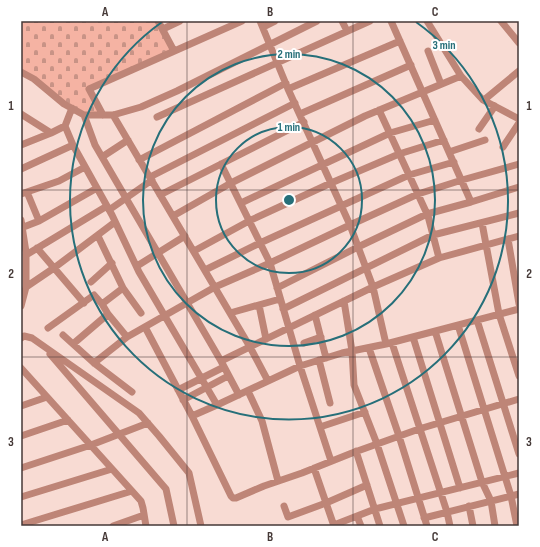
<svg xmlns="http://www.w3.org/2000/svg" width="540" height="547" font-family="'Sofia Sans Condensed',sans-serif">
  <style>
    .cemetery { fill: url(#cemetery-stones) }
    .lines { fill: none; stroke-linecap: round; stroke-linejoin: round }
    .minor { stroke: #be8577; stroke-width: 7 }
    .grid { fill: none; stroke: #453937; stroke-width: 1; stroke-opacity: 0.55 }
    .ring { fill: none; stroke: #266f79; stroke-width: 2 }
    .centre { fill: #266f79; stroke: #fff; stroke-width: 2 }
    .ring-label { font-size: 12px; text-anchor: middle; font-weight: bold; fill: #266f79; stroke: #fff; stroke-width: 4; stroke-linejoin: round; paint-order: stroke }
    .neatline { fill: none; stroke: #453937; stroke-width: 1.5 }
    .grid-label { font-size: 13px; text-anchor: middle; font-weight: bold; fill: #453937 }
  </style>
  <defs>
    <pattern id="cemetery-stones" width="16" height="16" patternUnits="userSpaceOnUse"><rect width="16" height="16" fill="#f5b3a3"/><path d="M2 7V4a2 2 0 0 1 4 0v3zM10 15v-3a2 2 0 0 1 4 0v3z" fill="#c89386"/></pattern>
  </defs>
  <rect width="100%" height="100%" fill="#f8dbd3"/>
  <path class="cemetery" d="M21 21H158L174 51 89 89 103 115H84L21 71Z"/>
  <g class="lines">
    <path class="minor" d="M158 21 174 51
      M260 21 288 89 350 225 373 287 386 344
      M342 21 347 31
      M391 21 471 202
      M427 21 461 76
      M501 21 519 43
      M263 27 275 21
      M163 29 180 21
      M428 51 441 84
      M21 72 34 79 64 104 84 115H113L141 107 177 91 317 21
      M288 89 400 41
      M484 100 519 71
      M72 108 65 126 73 145 112 215 139 272 217 405
      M379 110 428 216 439 258
      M21 114 51 133
      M300 114 411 65
      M84 115 95 145 221 361 239 395
      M103 115 89 89 242 21
      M113 115 250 347 268 381
      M157 117 370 21
      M479 129 495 106
      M21 145 51 133 65 126
      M503 147 519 123
      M449 152 485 140
      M102 157 128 140
      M139 160 286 83
      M221 164 270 263 300 366 331 461
      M21 169 73 145
      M150 177 295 103
      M27 192 39 221
      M21 194 59 181 85 167
      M160 195 304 122
      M241 203 390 133 435 120
      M109 210 152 180
      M173 216 231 183 365 116 461 76 483 100 519 119
      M21 220 26 252V287L21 306
      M482 223 499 314 519 376
      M21 228 39 221 97 188
      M98 236 123 288 141 313
      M508 239 519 304
      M37 248 84 303
      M194 251 249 221 331 183 399 154 444 140
      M26 255 107 206
      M137 266 185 236
      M205 270 260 243 409 175 454 162
      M91 282 112 263
      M26 287 54 268 115 222
      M277 288 358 247 427 214 471 202 519 187
      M344 301 352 351 354 385 377 444 404 526
      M102 304 123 288
      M259 305 266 339
      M283 309 433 235 519 213
      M230 313 280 299
      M315 315 326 358
      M477 320 519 454
      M458 325 511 496 517 526
      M145 327 192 416 231 496 233 498H236L264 486 302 473 352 453 419 429 519 399
      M48 328 94 295 102 304 108 314 127 337
      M435 331 482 482 491 501 495 526
      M63 335 94 363 132 392
      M413 337 460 488
      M21 338 24 336 32 338 139 413 159 436 189 473 201 526
      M304 343 321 337
      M392 343 447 512 450 526
      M73 344 108 314
      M369 348 399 436 427 526
      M50 354 166 489 174 526
      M319 360 330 403
      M221 361 373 287 439 258 519 236
      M94 363 127 337 215 287 270 263 350 225 418 194 462 180 519 164
      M21 368 132 491 141 501 143 508 146 526
      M178 390 224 367
      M248 391 262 421 278 481
      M183 400 228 376
      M21 406 47 397
      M192 416 217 405 300 366 342 353 386 344 519 309
      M320 427 365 412
      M21 436 68 420
      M356 451 380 526
      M21 468 91 445 148 423
      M314 468 334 526
      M21 497 112 469
      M284 506 288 517 326 503 367 485
      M469 506 473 526
      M357 516 361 526
      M424 518 519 494
      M21 525 132 491
      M334 525 375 509 519 473
      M113 526 144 515"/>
  </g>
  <path class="grid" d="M187 21V526M353 21V526M21 190H519M21 357H519"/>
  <g class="ring">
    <circle cx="289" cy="200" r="73"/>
    <circle cx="289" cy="200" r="146"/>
    <path d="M416 22A219 219 0 1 1 162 22"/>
  </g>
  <circle cx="289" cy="200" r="6" class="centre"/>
  <g class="ring-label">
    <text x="444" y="49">3 min</text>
    <text x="289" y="58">2 min</text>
    <text x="289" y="131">1 min</text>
  </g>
  <rect width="540" height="547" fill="none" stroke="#ffffff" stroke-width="44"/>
  <rect x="22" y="22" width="496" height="503" class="neatline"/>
  <g class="grid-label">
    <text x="105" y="16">A</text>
    <text x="270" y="16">B</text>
    <text x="435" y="16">C</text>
    <text x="11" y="110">1</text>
    <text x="529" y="110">1</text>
    <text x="11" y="278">2</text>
    <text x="529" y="278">2</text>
    <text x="11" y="446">3</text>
    <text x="529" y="446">3</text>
    <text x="105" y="541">A</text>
    <text x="270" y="541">B</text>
    <text x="435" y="541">C</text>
  </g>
</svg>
